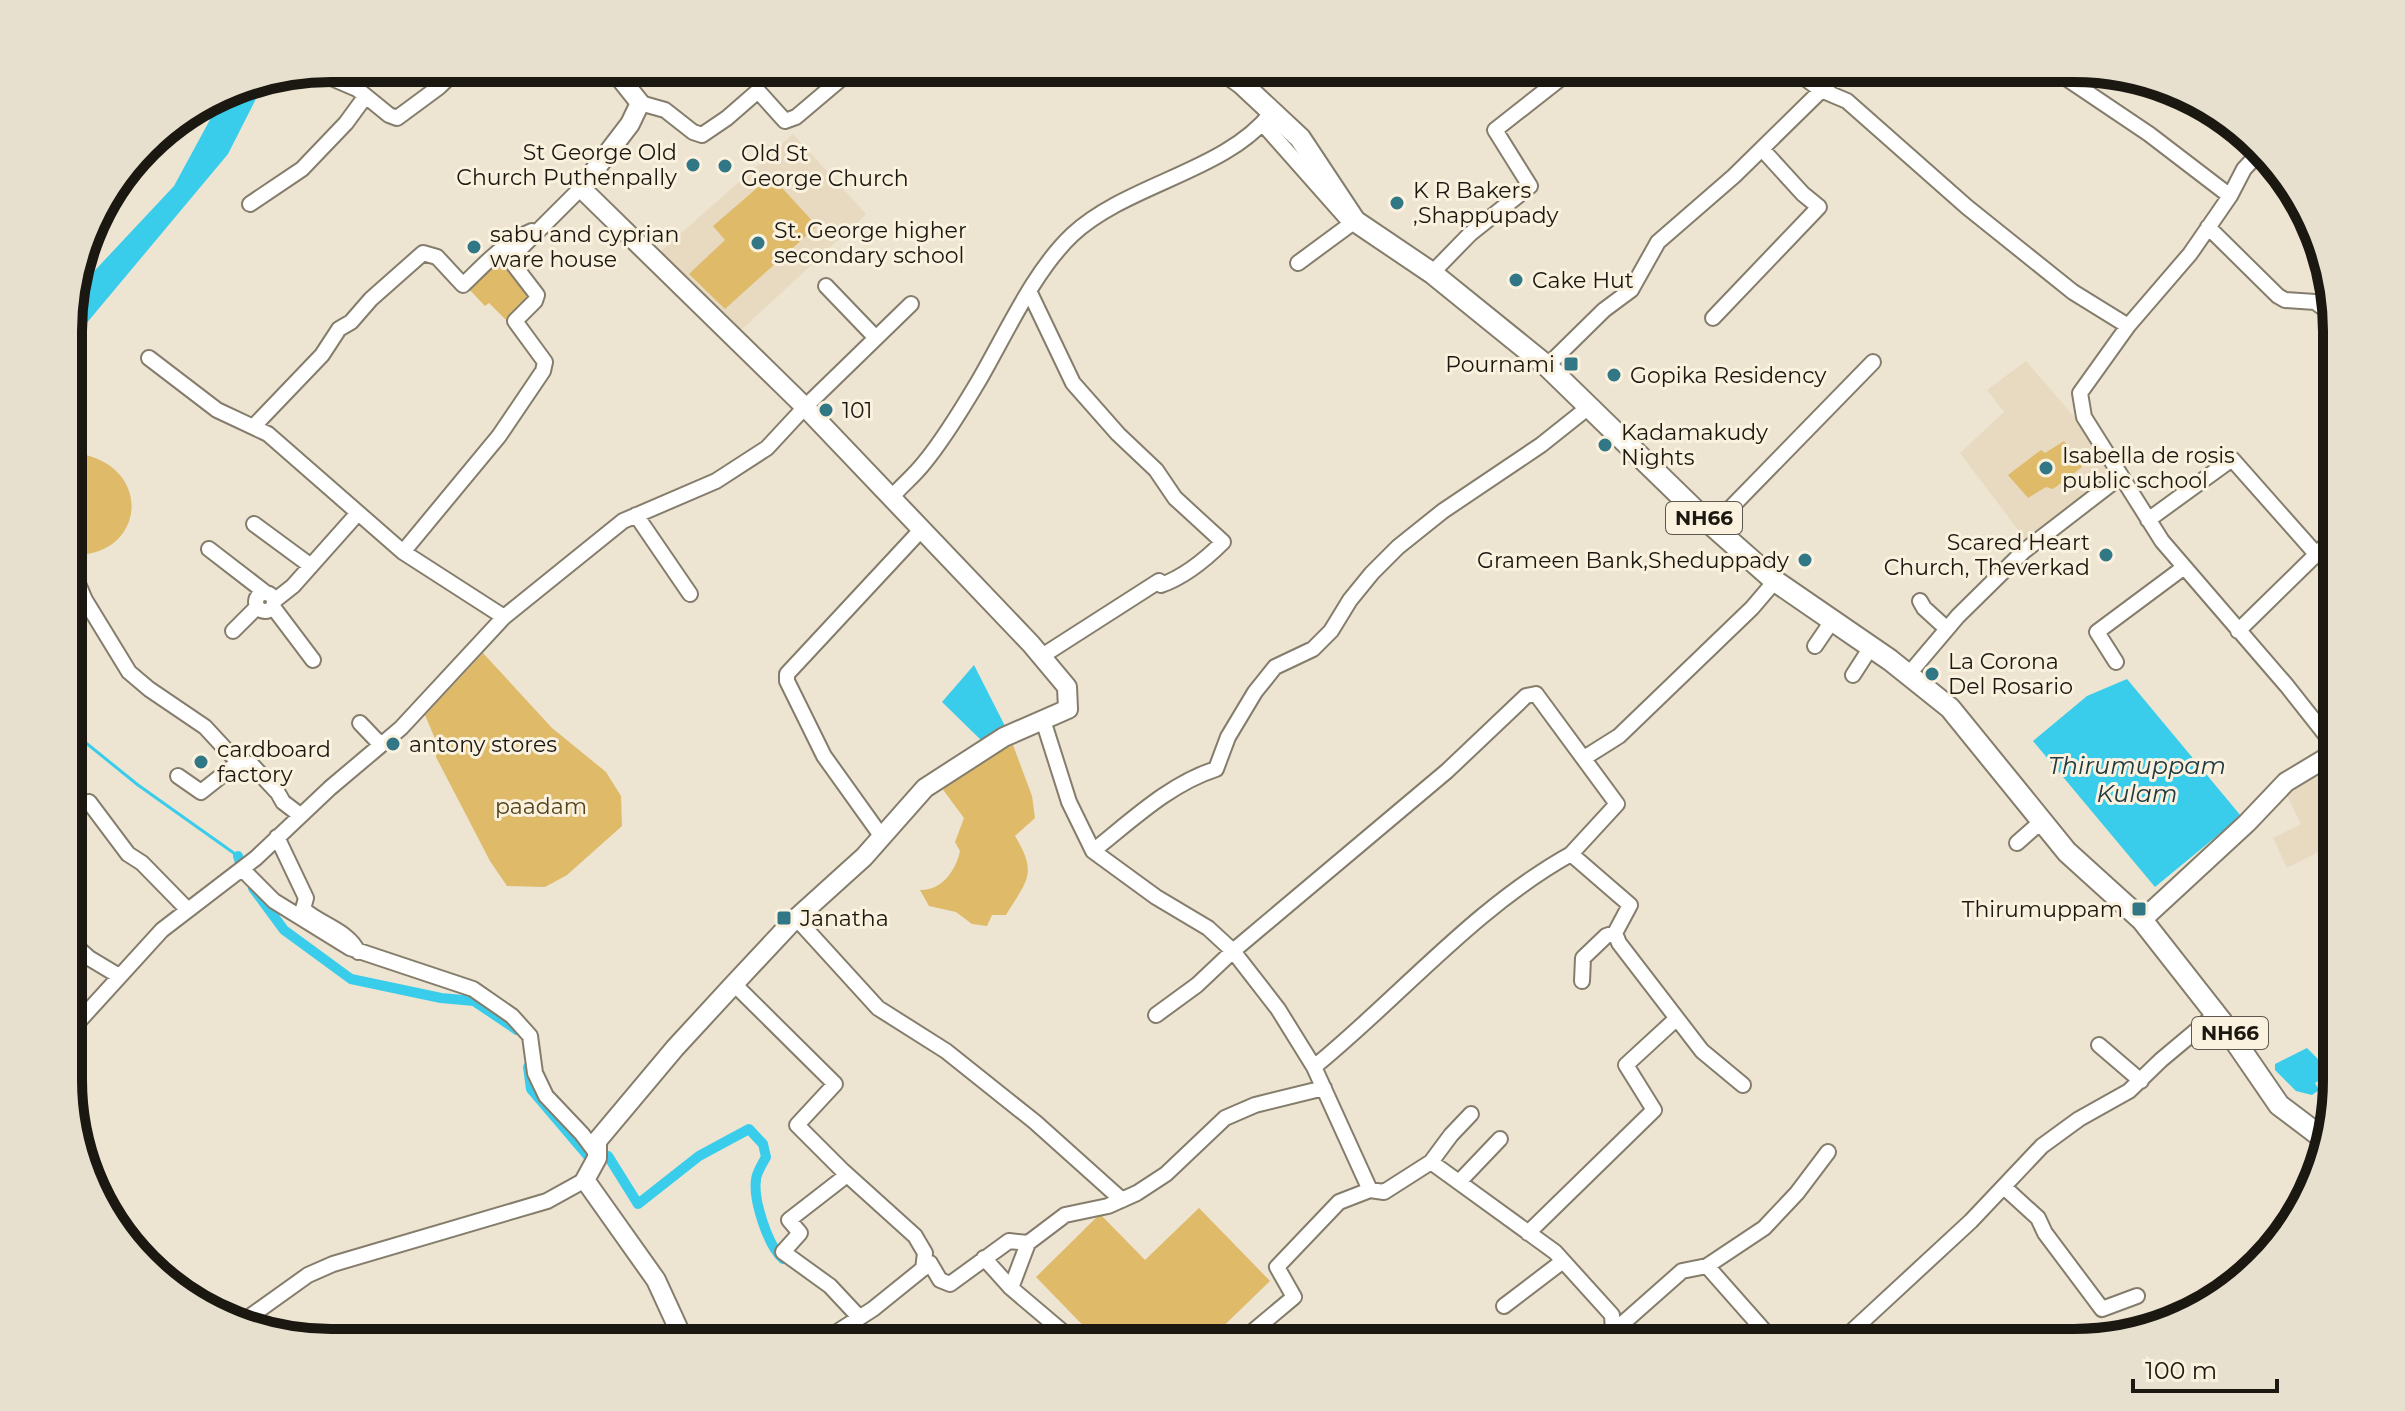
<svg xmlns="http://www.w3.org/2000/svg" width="2405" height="1411" font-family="Montserrat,sans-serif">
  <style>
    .built { fill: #e7dac0 }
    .green { fill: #deba69 }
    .water { fill: #39cdeb }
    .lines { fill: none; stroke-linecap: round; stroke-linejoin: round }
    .stream { stroke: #39cdeb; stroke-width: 3 }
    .canal { stroke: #39cdeb; stroke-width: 10 }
    .minor-casing { stroke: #857d6c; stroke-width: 18 }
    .major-casing { stroke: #857d6c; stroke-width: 22 }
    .highway-casing { stroke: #857d6c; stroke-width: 24 }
    .minor { stroke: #fff; stroke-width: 14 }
    .major { stroke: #fff; stroke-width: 18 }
    .highway { stroke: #fff; stroke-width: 20 }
    .poi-dot { fill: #327786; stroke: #faf1de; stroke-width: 3 }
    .labels { text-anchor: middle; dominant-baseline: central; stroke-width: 6; stroke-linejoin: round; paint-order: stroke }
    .shield { fill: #faf1de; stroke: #5e594e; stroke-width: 2 }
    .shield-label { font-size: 20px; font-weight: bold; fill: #1b1811 }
    .poi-label { font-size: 22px; fill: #1b1811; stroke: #faf1de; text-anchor: start }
    .park-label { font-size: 22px; fill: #54431a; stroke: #faf1de }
    .water-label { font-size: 24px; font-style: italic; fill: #223a40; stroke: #faf1de }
    .rim { fill: none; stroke: #1b1811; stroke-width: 10 }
  </style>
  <rect width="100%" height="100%" fill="#ede4d1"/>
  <path class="built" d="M793 134 866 214 738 333 660 252Z
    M2026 361 2083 427 2115 476 2071 510 2025 539 1960 453 2004 412 1987 390Z
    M2318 773 2336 811V843L2287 868 2273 838 2301 824 2284 789Z"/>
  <path class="green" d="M771 176 817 226 725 309 689 274 725 240 713 226Z
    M499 258 532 297 507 321 489 303 485 306 468 288Z
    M2064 441 2082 467 2053 489 2046 487 2028 498 2008 475 2041 450 2045 453Z
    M86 455C157 474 140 561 70 554V456Z
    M483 653 552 728 606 772 621 796 622 826 567 875 545 887 507 886 490 861 436 757V741L425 715Z
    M1013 745 1032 796 1035 818 1015 836C1038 874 1027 880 1006 915H992L987 926 972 924 956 912 929 906 920 890C942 891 956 870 960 851L955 842 964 818 941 787 988 756Z
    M1199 1208 1270 1281 1206 1343H1100L1036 1277 1100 1214 1145 1260Z"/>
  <path class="water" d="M265 81 228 154 70 343V297L174 186 225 92 231 88Z
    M974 665 1005 726V730L982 741 942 702Z
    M2127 679 2241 816 2155 887 2033 741 2087 696Z
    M2307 1048 2321 1062 2327 1076 2315 1083 2319 1090 2312 1095 2296 1091 2275 1070V1064Z"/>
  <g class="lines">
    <path class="stream" d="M70 730 138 785 238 856"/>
    <path class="canal" d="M238 856 244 875
      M253 888 284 930 351 979 441 998 474 1001 517 1030
      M528 1067 531 1089 588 1156H591
      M603 1156H608L638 1204 699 1156 749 1129 763 1144 766 1157C763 1163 756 1173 756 1180 753 1200 768 1246 783 1259
      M856 1312 870 1343"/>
    <defs>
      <path id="minor" d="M1791 68 1821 90 1847 101 1967 207 2073 292 2128 326
        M2051 68 2149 134 2230 196
        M315 71 357 89 389 115 397 118 439 87 459 68
        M640 103 665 110 693 132 702 135 727 118 758 91 785 121 796 117 854 68
        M1263 124 1348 220 1355 221 1298 263
        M2259 153 2244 169 2230 196 2190 254 2128 326 2080 393 2084 417 2162 541 2287 686 2336 748
        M250 204 302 169 346 123 365 97
        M2208 227 2278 296 2285 300 2315 302 2336 317
        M1432 273 1470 234 1530 186 1495 130 1574 68
        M826 286 876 338
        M1030 293 1073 383 1118 434 1156 470 1175 498 1223 542C1206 559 1184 577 1161 585L1159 581 1042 656
        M1713 318 1819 207 1803 194 1762 149
        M149 358 217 410 268 434 403 552 504 617
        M1547 366 1604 310 1631 290 1658 242 1734 176 1844 68
        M254 426 322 355 339 329 351 322 371 299 423 253 437 257 463 285C484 265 504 242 532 231
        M2332 433 2336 437
        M891 498C901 486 914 476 924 463 944 439 962 409 978 382 1005 336 1033 272 1072 235 1128 183 1226 172 1272 112
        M636 515 690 594
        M2148 520 2232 459 2317 555
        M254 524 311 566
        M1713 526 1873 362
        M209 549 266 593
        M70 550 73 544
        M403 552 499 436 543 371 545 362 515 321 535 301 537 295 514 265 512 257 581 188
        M70 565 85 600 129 672 149 689 205 727 229 753 240 761 252 765 278 793 283 802 300 815
        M256 602a9 9 0 1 1 18 0a9 9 0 1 1-18 0Z
        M274 601 293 586 358 513
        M1920 601 1924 608 1947 629
        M273 607 313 660
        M233 631 257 607
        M2238 631 2336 535
        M1815 646 1832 621
        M2116 662 2097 632 2183 568
        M1853 675 1871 647
        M1908 675 1958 616 2024 551 2120 477
        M1043 720 1069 802 1093 851C1131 821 1169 784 1216 769L1228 737 1255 692 1275 667 1313 649 1331 631 1350 600 1372 573 1398 547 1443 511 1541 445 1590 406
        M360 723 381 745 401 728 504 617 623 521 716 481 767 448 805 407 911 304
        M1584 758 1619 736 1752 608 1775 581
        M178 776 201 792 240 761
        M89 802 128 854 142 863 187 909
        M277 837 306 898 303 909C321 925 349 931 358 952
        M882 837 824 756 787 681V674L921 530
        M2017 843 2034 828 2045 825
        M1093 851 1156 897 1208 928 1233 951 1278 1009 1314 1067
        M242 869 274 901 350 948 473 989 512 1016 530 1036 535 1073 546 1096 582 1134 597 1154
        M796 918 878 1008 946 1051 1035 1122 1122 1200
        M1615 933 1619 943 1702 1051 1743 1085
        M70 941 89 958 119 976
        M734 984 835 1084 797 1125 843 1171 915 1236 925 1253 923 1269
        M1156 1015 1197 985 1233 951 1447 771 1526 696 1536 694 1617 804 1571 854 1630 905 1615 933 1606 936 1583 958 1582 981
        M70 1031 162 930 256 858 330 788 381 745
        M2099 1045 2141 1081
        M1431 1162 1451 1135 1471 1114
        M847 1175 789 1220 800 1233 783 1252 830 1286 859 1317
        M1459 1182 1500 1139
        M2004 1187 2038 1218 2045 1233 2102 1309 2137 1296
        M1370 1190 1314 1067C1400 997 1474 908 1571 854
        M1528 1233 1654 1110 1626 1065 1676 1019
        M1028 1243 1011 1288 1076 1343
        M984 1258 1011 1288
        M1707 1266 1764 1228 1797 1193 1828 1152
        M1504 1306 1563 1261
        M245 1320 308 1275 333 1264 547 1201 585 1180
        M1613 1332 1682 1271 1707 1266 1775 1343
        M820 1343 873 1309 930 1263 940 1280 950 1284 1009 1241 1028 1243 1065 1215 1108 1206 1137 1193 1166 1174 1225 1118 1255 1105 1324 1088
        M1239 1343 1294 1297 1277 1267 1339 1202 1370 1190 1384 1192 1431 1162 1555 1252 1612 1315 1613 1332 1601 1343
        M1831 1343 1851 1332 1971 1221 2042 1146 2079 1119 2129 1091 2161 1060 2216 1014"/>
      <path id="major" d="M612 68 640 103 630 124 581 188 805 407 1031 644 1067 687 1068 709 1004 737 925 788 864 857 791 923 734 984 675 1048 597 1141V1158L585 1180 656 1280 685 1343
        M2142 920 2247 823 2286 782 2336 752"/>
      <path id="highway" d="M1220 68 1241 83 1300 138 1355 221 1432 273 1547 366 1696 511 1775 581 1890 660 1950 708 2067 852 2142 920 2222 1022 2279 1105 2324 1139"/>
    </defs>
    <use href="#minor" class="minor-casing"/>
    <use href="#major" class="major-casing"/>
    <use href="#highway" class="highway-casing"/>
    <use href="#minor" class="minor"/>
    <use href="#major" class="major"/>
    <use href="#highway" class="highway"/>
  </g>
  <g class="poi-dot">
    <circle cx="693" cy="165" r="8"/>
    <circle cx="725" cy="166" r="8"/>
    <circle cx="1397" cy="203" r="8"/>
    <circle cx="758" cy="243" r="8"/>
    <circle cx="474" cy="247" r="8"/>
    <circle cx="1516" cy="280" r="8"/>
    <rect x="1563" y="356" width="16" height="16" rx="4"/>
    <circle cx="1614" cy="375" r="8"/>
    <circle cx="826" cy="410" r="8"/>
    <circle cx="1605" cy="445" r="8"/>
    <circle cx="2046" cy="468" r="8"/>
    <circle cx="2106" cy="555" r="8"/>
    <circle cx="1805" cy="560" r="8"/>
    <circle cx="1932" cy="674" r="8"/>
    <circle cx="393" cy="744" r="8"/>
    <circle cx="201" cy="762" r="8"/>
    <rect x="2131" y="901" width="16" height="16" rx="4"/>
    <rect x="776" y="910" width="16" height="16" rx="4"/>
  </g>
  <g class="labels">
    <g class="shield">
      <rect x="1666" y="502" width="76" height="32" rx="6"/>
      <rect x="2192" y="1017" width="76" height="32" rx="6"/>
    </g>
    <g class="shield-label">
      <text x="1704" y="518">NH66</text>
      <text x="2230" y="1033">NH66</text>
    </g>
    <g class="poi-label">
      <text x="677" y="152" text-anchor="end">St George Old<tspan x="677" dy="25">Church Puthenpally</tspan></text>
      <text x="741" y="153">Old St<tspan x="741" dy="25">George Church</tspan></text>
      <text x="1413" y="190">K R Bakers<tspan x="1413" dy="25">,Shappupady</tspan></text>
      <text x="774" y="230">St. George higher<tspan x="774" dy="25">secondary school</tspan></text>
      <text x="490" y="234">sabu and cyprian<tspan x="490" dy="25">ware house</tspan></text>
      <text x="1532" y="280">Cake Hut</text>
      <text x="1555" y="364" text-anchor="end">Pournami</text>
      <text x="1630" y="375">Gopika Residency</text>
      <text x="842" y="410">101</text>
      <text x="1621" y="432">Kadamakudy<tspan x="1621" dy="25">Nights</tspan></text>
      <text x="2062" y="455">Isabella de rosis<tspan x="2062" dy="25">public school</tspan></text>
      <text x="2090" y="542" text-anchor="end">Scared Heart<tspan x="2090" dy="25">Church, Theverkad</tspan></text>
      <text x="1789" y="560" text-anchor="end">Grameen Bank,Sheduppady</text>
      <text x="1948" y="661">La Corona<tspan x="1948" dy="25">Del Rosario</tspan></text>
      <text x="409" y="744">antony stores</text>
      <text x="217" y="749">cardboard<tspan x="217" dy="25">factory</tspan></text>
      <text x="2123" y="909" text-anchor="end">Thirumuppam</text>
      <text x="800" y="918">Janatha</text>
    </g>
    <g class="park-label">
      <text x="541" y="806">paadam</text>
    </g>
    <g class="water-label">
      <text x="2137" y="765">Thirumuppam<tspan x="2137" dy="28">Kulam</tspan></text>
    </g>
  </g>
  <path d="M0 0H2405V1411H0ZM331 82H2074A249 249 0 0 1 2323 331V1080A249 249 0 0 1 2074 1329H331A249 249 0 0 1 82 1080V331A249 249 0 0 1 331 82Z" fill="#e8e0ce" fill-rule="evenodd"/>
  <path class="rim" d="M331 82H2074A249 249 0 0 1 2323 331V1080A249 249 0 0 1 2074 1329H331A249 249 0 0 1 82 1080V331A249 249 0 0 1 331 82Z"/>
  <path d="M2133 1379v12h144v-12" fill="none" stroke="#1b1811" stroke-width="4"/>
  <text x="2145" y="1379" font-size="24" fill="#1b1811" stroke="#faf1de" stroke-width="6" paint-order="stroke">100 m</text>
</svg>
